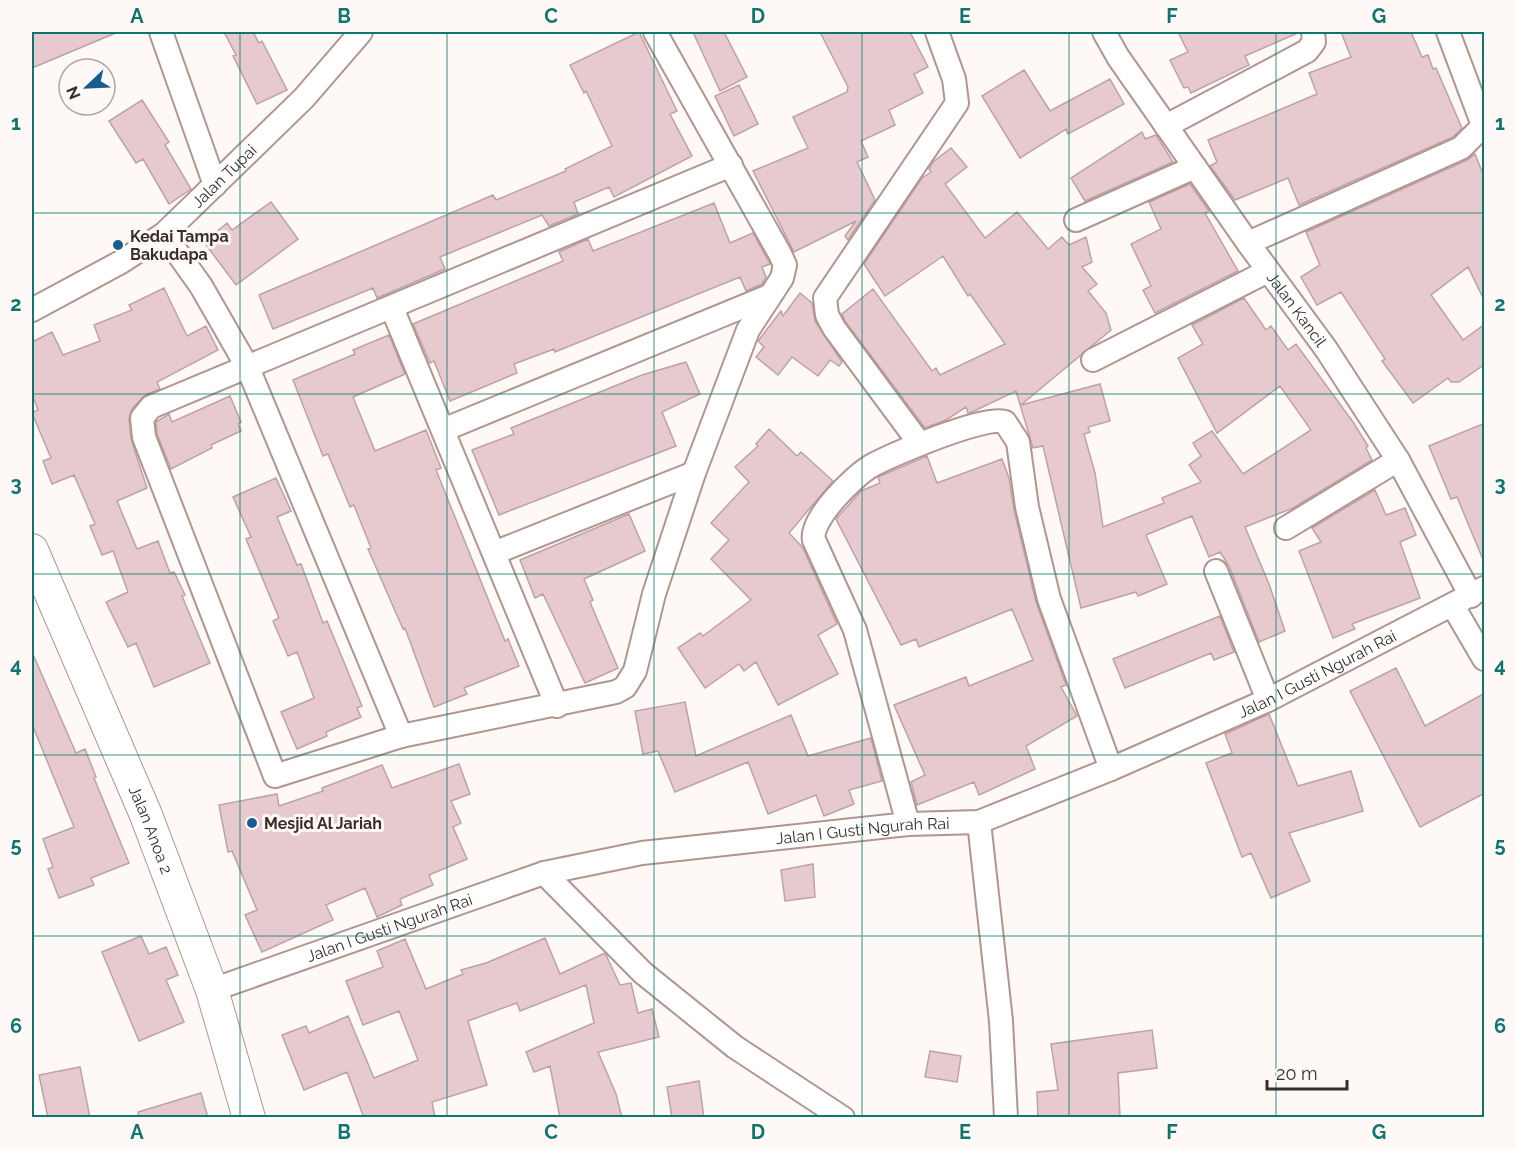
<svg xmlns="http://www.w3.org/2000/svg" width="1516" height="1149" font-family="Raleway,sans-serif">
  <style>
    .building { fill: #e6cacf; stroke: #bda2a7; stroke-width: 1.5 }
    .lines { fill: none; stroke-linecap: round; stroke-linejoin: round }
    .street-casing { stroke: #b0968f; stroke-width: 26 }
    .secondary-casing { stroke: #b0968f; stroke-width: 34 }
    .street { stroke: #fff; stroke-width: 22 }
    .secondary { stroke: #fff; stroke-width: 32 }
    .grid { fill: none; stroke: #0f766e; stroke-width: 1.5; stroke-opacity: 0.55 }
    .poi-dot { fill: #165e92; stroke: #fef8f7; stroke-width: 2 }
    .labels { text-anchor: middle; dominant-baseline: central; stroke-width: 6; stroke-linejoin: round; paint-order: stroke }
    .street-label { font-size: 16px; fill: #392e2b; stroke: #fef8f7 }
    .poi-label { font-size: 16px; font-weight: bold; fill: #392e2b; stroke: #fef8f7; text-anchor: start }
    .neatline { fill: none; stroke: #0f766e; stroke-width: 2 }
    .grid-label { font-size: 20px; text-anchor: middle; font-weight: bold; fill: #0f766e }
  </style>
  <rect width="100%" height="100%" fill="#fef8f7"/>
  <path class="building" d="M32 32H118L32 68Z
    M224 32H253L259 43 262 41 287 90 257 104 233 56 236 55Z
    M639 32 677 111 670 114 692 156 614 197 609 187 574 202 578 214 549 226 542 215 440 257 445 269 377 298 373 288 273 329 259 295 493 195 496 200 566 171 565 169 612 146 586 91 584 93 570 65Z
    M693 32H724L747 77 720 91Z
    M820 32H910L928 67 914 74 923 93 889 110 895 125 861 141 868 157 857 162 875 200 848 240 845 236 856 221 794 252 753 171 808 148 793 117 847 92 848 87Z
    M1178 32H1300L1245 56 1249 65 1191 93 1188 87 1184 88 1170 60 1188 52Z
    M1341 32H1411L1422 57 1428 55 1433 69 1436 68 1462 128 1453 137 1299 205 1288 178 1235 200 1210 166 1217 162 1208 140 1317 94 1309 73 1351 57Z
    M1024 70 1050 111 1110 79 1124 104 1068 134 1066 129 1020 158 982 96Z
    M739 85 758 124 734 136 715 96Z
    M142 100 169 142 165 145 191 189 169 204 143 159 136 163 109 121Z
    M1142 132 1145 139 1156 135 1173 162 1085 201 1071 178Z
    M951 148 967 167 945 184 985 238 1017 212 1048 249 1062 237 1069 245 1086 237 1092 262 1082 267 1097 284 1088 291 1106 313 1111 330 1021 405 1100 384 1110 421 1088 427 1090 432 1084 434 1095 473 1103 527 1164 503 1162 498 1201 482 1189 465 1201 456 1193 443 1212 431 1243 474 1311 430 1280 386 1217 433 1178 358 1203 344 1192 325 1244 298 1266 330 1271 326 1288 350 1296 344 1353 422 1368 446 1366 448 1372 460 1293 508 1245 527 1269 584 1285 631 1259 642 1229 566 1220 552 1209 557 1192 516 1146 535 1167 584 1138 596 1136 592 1081 608 1043 446 1033 448 1016 391 972 412 968 413 966 407 946 420 925 428 845 321 842 314 873 289 932 371 936 368 940 375 1005 344 970 294 968 296 943 256 885 296 864 264 922 178 931 172 929 169 933 162Z
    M1475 154 1485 179V302L1468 267 1431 295 1463 340 1485 324V364L1459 382H1451L1448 378 1413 403 1382 361 1385 359 1341 292 1317 305 1301 277 1320 265 1306 232 1467 160Z
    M1190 184 1209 211 1205 213 1238 271 1155 313 1143 290 1151 286 1131 244 1161 229 1149 202Z
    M271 202 298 239 236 285 204 242 227 223 232 230Z
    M714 203 730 243 753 233 770 264 762 267 766 277 762 284 746 291 740 277 555 352 554 349 514 364 517 373 450 401 434 361 430 363 413 324 563 261 559 252 588 239 593 251Z
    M164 288 187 336 206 326 218 350 157 382 160 389 145 395 132 409 129 419 131 439 147 488 117 501 137 549 158 541 170 573 174 572 185 595 182 596 210 663 154 687 136 643 128 647 106 602 128 592 113 551 102 555 90 526 95 524 74 475 52 484 43 461 51 458 32 413 38 410 32 394V342L52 332 63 355 100 341 94 325 132 310 129 305Z
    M800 293 812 303 815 321 842 362 839 366 830 360 818 376 792 357 778 375 756 357 764 347 758 341 781 311 783 316Z
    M389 335 405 374 353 397 375 451 426 430 441 468 436 470 505 641 508 639 519 666 464 688 467 694 434 707 405 628 403 629 368 549 371 548 354 505 350 507 328 454 323 456 293 380 355 354 353 350Z
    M686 362 700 394 662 412 676 446 499 515 472 450 514 434 511 428 642 375Z
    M230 396 241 422 238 424 241 431 211 445 212 448 171 469 157 434 156 422 169 414 172 422Z
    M1485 423V562H1484L1457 497 1451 499 1429 446Z
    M769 429 797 456 801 452 833 481 789 533 803 548 837 624 818 635 838 674 778 705 756 662 744 671 739 664 705 688 678 648 700 633 703 636 751 600 711 559 729 540 711 523 749 482 735 467 758 446 756 444Z
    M927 456 937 483 1002 459 1009 478 1014 510 1036 602 1066 685 1061 687 1077 716 1026 746 1035 769 979 795 974 782 917 805 911 782 925 775 894 705 966 677 969 686 1033 660 1012 609 919 647 916 639 901 645 836 519 861 491 880 483 878 477Z
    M276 478 291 511 277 517 297 565 301 564 323 623 327 621 362 706 357 708 361 717 326 732 327 736 297 749 281 712 314 698 297 652 288 656 273 621 279 618 246 539 251 537 233 497Z
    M1375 490 1386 515 1405 508 1416 535 1400 542 1420 598 1352 624 1355 629 1333 638 1299 551 1321 542 1312 528Z
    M629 514 645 551 584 579 593 600 590 602 618 668 585 683 543 594 535 598 520 560Z
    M1220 616 1234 652 1214 660 1211 653 1125 688 1113 659Z
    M32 652 76 753 85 749 96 777 94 778 129 863 91 878 94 885 59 898 48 869 53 867 43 839 74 827 32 724Z
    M1396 668 1425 726 1485 693V793L1420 827 1350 691Z
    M685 702 696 756 791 715 808 756 871 738 882 781 849 790 854 804 824 816 816 795 768 814 748 762 675 792 658 751 643 754 635 711Z
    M1269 714 1298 786 1351 771 1363 811 1289 833 1310 881 1271 898 1251 853 1242 857 1206 763 1232 753 1225 734Z
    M459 764 470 794 451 801 461 823 453 827 467 859 429 875 433 885 400 899 402 905 377 917 365 888 326 905 333 920 262 952 245 915 257 910 232 851 228 852 219 805 277 794 279 806 323 791 322 788 382 765 392 788Z
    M813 864 815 897 785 901 781 870Z
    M141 936 149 954 166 947 178 975 166 980 184 1022 139 1041 102 952Z
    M545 938 560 974 605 953 620 985 631 983 638 1013 652 1009 659 1037 598 1052 616 1094 622 1118H560L550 1066 534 1072 526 1052 594 1023 586 985 520 1011 517 1003 468 1021 487 1085 432 1102 435 1118H364L347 1072 304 1090 282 1035 306 1026 309 1033 348 1016 374 1078 418 1060 399 1011 363 1025 346 981 383 967 377 951 405 939 426 989 463 974 461 970 486 963Z
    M1152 1030 1157 1068 1118 1073 1120 1118H1038L1037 1092 1058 1090 1051 1044Z
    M930 1051 961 1056 957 1082 925 1077Z
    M80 1067 90 1118H48L39 1075Z
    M699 1081 704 1118H672L667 1087Z
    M201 1093 208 1118H139L138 1112Z"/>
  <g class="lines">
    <defs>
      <g id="street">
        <path d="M161 32 215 185"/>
        <path d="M655 32 780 254 785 265 782 278 748 330 694 473 654 594 635 671 625 687 616 692 401 736 275 776 144 437 142 418 151 407 731 165"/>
        <path id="s1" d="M1104 32 1118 57 1248 243 1326 349 1398 460 1471 596"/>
        <path d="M1448 32 1484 128"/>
        <path d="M1166 126 1307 51 1314 42 1313 32"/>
        <path d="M1076 220 1195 167"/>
        <path d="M164 234 201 286 248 368 401 736"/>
        <path d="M1248 243 1461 148 1484 125"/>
        <path d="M392 308 557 706"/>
        <path id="s2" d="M32 310 121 262 164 234 304 98 361 32"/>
        <path d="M1093 360 1268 271"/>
        <path d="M443 430 769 296"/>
        <path d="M920 444 834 328 827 315 825 298 957 103 954 79 937 32"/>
        <path d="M1286 528 1398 460"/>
        <path d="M494 553 694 473"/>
        <path d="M1216 571 1268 700"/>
        <path d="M1453 606 1484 659"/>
        <path d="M979 822 1001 1021 1006 1118"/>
        <path d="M908 824 855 630 814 540C809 520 854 476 871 466 891 455 987 414 1005 422L1018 442 1027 507 1049 599 1111 769"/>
        <path d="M544 873 643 973 735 1047 843 1118"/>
        <path id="s3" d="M212 990 544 873 642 853 908 824 979 822 1111 769 1268 700 1484 588"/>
      </g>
      <g id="secondary">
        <path id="s4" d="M32 550 146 815 212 990 249 1118"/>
      </g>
    </defs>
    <use href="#street" class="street-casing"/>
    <use href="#secondary" class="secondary-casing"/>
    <use href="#street" class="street"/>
    <use href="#secondary" class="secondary"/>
  </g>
  <path class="grid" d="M240 32V1118M447 32V1118M654 32V1118M862 32V1118M1069 32V1118M1276 32V1118M32 213H1484M32 394H1484M32 574H1484M32 755H1484M32 936H1484"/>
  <g class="poi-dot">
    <circle cx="118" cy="245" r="6"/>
    <circle cx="252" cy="823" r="6"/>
  </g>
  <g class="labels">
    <g class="street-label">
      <text stroke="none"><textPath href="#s2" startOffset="236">Jalan Tupai</textPath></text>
      <text stroke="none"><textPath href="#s1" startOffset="338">Jalan Kancil</textPath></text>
      <text stroke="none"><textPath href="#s3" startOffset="1160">Jalan I Gusti Ngurah Rai</textPath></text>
      <text stroke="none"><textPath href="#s4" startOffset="304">Jalan Anoa 2</textPath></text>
      <text stroke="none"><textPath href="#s3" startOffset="674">Jalan I Gusti Ngurah Rai</textPath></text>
      <text stroke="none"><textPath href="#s3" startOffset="188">Jalan I Gusti Ngurah Rai</textPath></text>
    </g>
    <g class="poi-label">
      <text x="130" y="236">Kedai Tampa<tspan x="130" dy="18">Bakudapa</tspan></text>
      <text x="264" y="823">Mesjid Al Jariah</text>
    </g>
  </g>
  <rect width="1516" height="1149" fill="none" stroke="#fef8f7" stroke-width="66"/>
  <g transform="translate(87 87) rotate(247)"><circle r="28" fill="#fef8f7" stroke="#afa7a5" stroke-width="1.5"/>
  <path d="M0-4.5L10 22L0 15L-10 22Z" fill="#165e92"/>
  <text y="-9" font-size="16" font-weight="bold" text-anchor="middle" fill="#392e2b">N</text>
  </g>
  <path d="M1267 1080v9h80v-9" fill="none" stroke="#392e2b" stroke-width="3"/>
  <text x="1276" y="1080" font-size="18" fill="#392e2b" stroke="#fef8f7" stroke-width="4.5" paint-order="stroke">20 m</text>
  <rect x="33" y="33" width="1450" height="1083" class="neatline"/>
  <g class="grid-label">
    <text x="137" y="23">A</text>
    <text x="344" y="23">B</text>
    <text x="551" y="23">C</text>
    <text x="758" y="23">D</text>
    <text x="965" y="23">E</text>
    <text x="1172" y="23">F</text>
    <text x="1379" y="23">G</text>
    <text x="16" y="130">1</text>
    <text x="1500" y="130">1</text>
    <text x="16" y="311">2</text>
    <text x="1500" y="311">2</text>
    <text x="16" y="491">3</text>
    <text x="1500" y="491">3</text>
    <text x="16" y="672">4</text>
    <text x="1500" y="672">4</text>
    <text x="16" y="852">5</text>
    <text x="1500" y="852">5</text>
    <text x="16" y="1033">6</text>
    <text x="1500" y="1033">6</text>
    <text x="137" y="1139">A</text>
    <text x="344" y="1139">B</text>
    <text x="551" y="1139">C</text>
    <text x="758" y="1139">D</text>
    <text x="965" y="1139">E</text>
    <text x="1172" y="1139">F</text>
    <text x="1379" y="1139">G</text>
  </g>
</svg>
